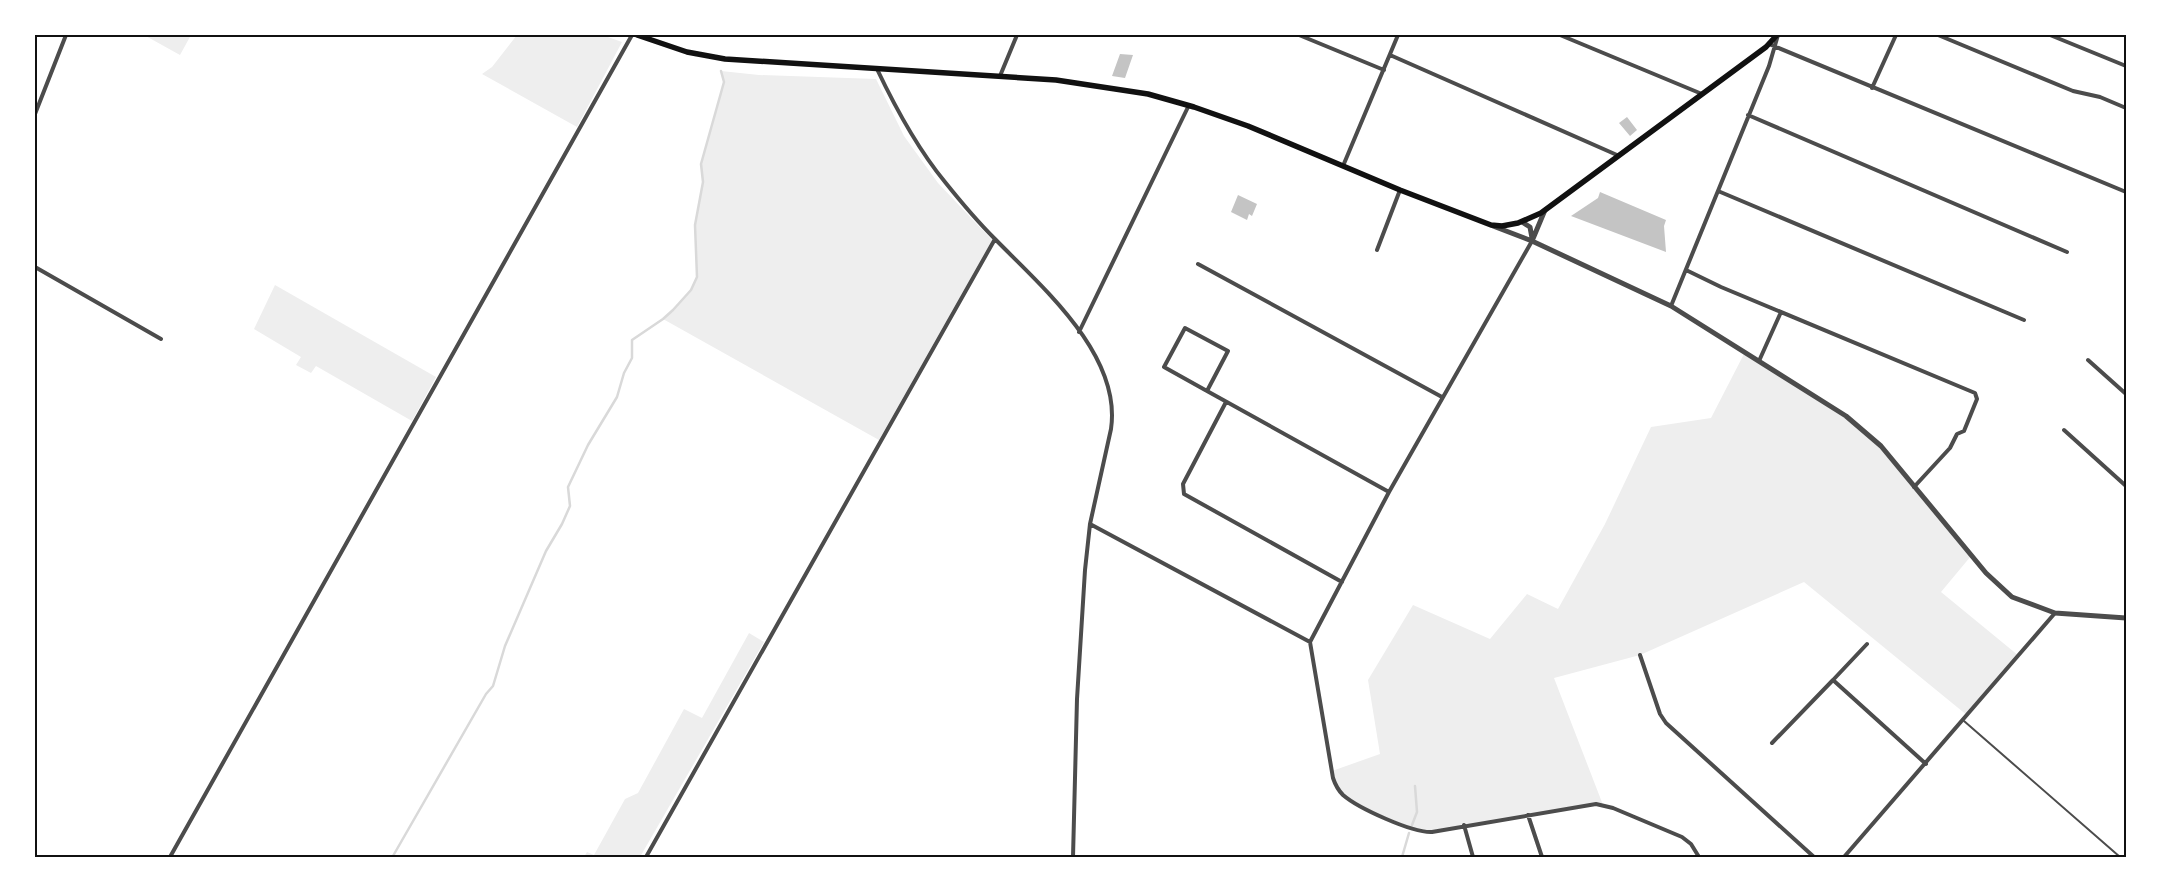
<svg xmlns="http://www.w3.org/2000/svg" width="2161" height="892" font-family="Signika,sans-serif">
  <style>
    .green { fill: #eee }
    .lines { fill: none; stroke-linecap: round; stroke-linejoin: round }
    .stream { stroke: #d9d9d9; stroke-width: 2.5 }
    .building { fill: #c4c4c4 }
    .service { stroke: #4c4c4c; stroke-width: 2 }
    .minor { stroke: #4c4c4c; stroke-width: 4 }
    .tertiary { stroke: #4c4c4c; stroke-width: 5 }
    .secondary { stroke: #111; stroke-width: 5.5 }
    .neatline { fill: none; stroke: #111; stroke-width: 2 }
  </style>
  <rect width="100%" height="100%" fill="#fff"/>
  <path class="green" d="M144 35H191L180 55Z
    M517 35H602L622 42 577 127 482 74 492 67Z
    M721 71 759 75 876 79 904 136 938 183 992 240 879 440 663 319 691 290 697 277 695 225 703 182 701 164 724 82Z
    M275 285 436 377 412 421 316 366 311 373 296 365 301 357 254 329Z
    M1745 352 1822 400 1870 435 1971 556 1941 592 2019 656 1968 716 1804 582 1640 655 1554 678 1603 805 1596 804 1423 832 1378 814 1344 796 1339 791 1332 771 1380 754 1368 680 1413 605 1490 639 1527 594 1558 609 1605 524 1651 427 1711 418Z
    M749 633 764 642 640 857H584L587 852 594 855 625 799 638 793 684 709 702 718Z"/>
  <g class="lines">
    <path class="stream" d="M1412 825 1417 812 1415 786
      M393 856 486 694 493 686 505 646 546 551 562 524 570 506 568 487 588 445 617 397 624 373 632 358V340L663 319 673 310 691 290 697 277 695 225 703 182 701 164 724 82 721 71
      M1402 857 1409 833"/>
  </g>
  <path class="building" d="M1120 54 1133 55 1125 78 1112 76Z
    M1627 117 1637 130 1630 136 1619 123Z
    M1600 192 1666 220 1664 226 1666 252 1571 216 1598 198Z
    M1238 195 1257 204 1252 216 1249 214 1247 220 1231 212Z"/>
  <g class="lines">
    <path class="service" d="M1964 721 2120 857"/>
    <path class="minor" d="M1299 35 1384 70
      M1560 35 1702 94
      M1938 35 2073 91 2100 97 2126 108
      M2050 35 2126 66
      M1769 44 2126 192
      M1390 55 1617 155
      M877 69C896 109 917 148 945 182 961 202 977 221 995 239 1042 287 1122 355 1111 429L1090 524 1085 570 1077 699 1073 857
      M1000 76 1017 35
      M1872 88 1896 35
      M35 114 66 35
      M1748 115 2067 252
      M1343 166 1398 35
      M1718 191 2024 320
      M1532 241 1389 492 1310 642 1333 778C1335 784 1338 790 1343 795 1358 808 1412 833 1432 832L1596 804 1613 808 1682 837 1691 844 1699 857
      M1377 250 1400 190
      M1198 264 1442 397
      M35 267 161 339
      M1686 270 1721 287 1975 393 1977 399 1964 431 1957 434 1950 448 1914 487
      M1671 306 1769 66 1778 35
      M1185 328 1228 351 1207 391 1164 367Z
      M1079 332 1189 105
      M2088 360 2126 394
      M1759 361 1781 312
      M1207 391 1389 492
      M1226 402 1183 484 1184 494 1342 582
      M2064 430 2126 486
      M1090 524 1310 642
      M1640 655 1660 714 1666 723 1814 857
      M1833 680 1867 644
      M1772 743 1833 680 1926 764
      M1528 815 1542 857
      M1464 825 1473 857
      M170 857 632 35
      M646 857 995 239
      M1844 857 2055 613"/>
    <path class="tertiary" d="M1522 222 1530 227 1532 238
      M1493 226 1532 241 1671 306 1846 416 1881 446 1986 573 2012 597 2055 613 2126 618
      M1532 241 1545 210"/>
    <path class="secondary" d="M637 35 687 52 725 59 1056 80 1148 94 1194 107 1248 126 1400 190 1491 225 1502 226 1518 223 1541 213 1766 47 1777 35"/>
  </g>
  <rect width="2161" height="892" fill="none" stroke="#ffffff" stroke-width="72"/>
  <rect x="36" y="36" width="2089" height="820" class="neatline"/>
</svg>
